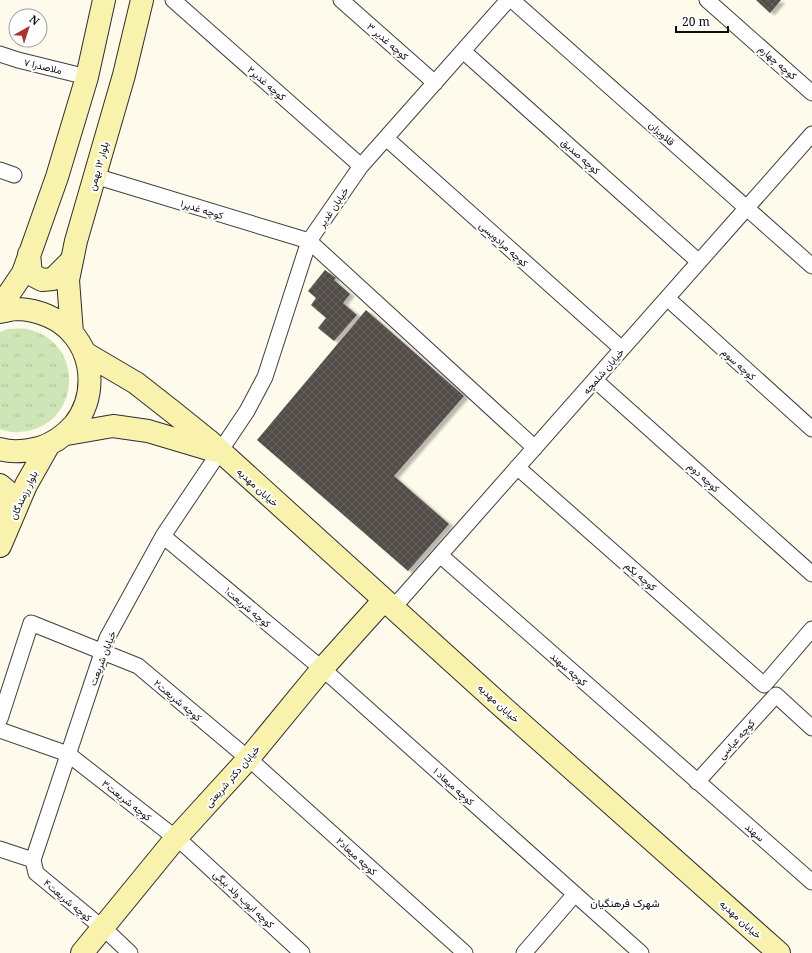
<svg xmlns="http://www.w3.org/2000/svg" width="812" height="953" font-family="'Noto Serif',Vazirmatn,serif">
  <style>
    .grass { fill: url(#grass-tufts) }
    .building { fill: url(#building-cross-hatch); filter: url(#shadow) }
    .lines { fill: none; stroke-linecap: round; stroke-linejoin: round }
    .street-casing { stroke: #3f3f3f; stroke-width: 17 }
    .secondary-casing { stroke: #2e2e2e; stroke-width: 24 }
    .street { stroke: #fff; stroke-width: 15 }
    .secondary { stroke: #f9f2ac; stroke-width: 22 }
    .labels { text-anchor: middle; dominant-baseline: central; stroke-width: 4; stroke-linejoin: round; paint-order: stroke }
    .street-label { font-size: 10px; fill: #0c0c0c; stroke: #fff }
    .neighbourhood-label { font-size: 11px; fill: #0c0c0c; stroke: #fff }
  </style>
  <defs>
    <pattern id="grass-tufts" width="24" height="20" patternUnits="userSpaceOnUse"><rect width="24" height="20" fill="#cee5b8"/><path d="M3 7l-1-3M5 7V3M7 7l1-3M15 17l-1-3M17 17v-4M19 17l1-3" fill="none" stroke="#b0c39d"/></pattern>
    <pattern id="building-cross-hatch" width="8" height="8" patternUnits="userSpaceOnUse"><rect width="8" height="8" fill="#534d49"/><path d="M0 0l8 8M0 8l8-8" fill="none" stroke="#67625f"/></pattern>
    <filter id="shadow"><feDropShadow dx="4.5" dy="2.5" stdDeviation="1" flood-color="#0004"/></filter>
  </defs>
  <rect width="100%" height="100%" fill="#fefbec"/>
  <path class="grass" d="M8 329C14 329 21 328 27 329 88 342 81 430 18 432 12 433 6 431 0 429V332Z"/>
  <path class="building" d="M756 0H781L770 13Z
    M325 270 336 278 334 280 350 294 343 303 357 315 334 341 318 328 326 318 311 305 316 298 308 291Z
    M366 310 464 396 394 476 449 524 408 571 257 440Z"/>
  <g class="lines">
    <defs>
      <path id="street" d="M173 0 361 166
        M341 0 435 83
        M512 0 812 266
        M707 0 812 93
        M463 51 699 262
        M0 54 18 60 87 77
        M386 138 622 349
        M0 170 14 175
        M95 176 309 241 535 448
        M667 298 812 429
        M595 380 812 574
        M517 467 764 685 812 629
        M163 536 333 678 641 953
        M440 555 812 882
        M393 608 812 134
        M0 719 31 623 138 666 257 766 465 953
        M0 730 68 754 186 846 302 953
        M697 782 776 695 812 728
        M0 849 33 860
        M33 860 107 638 163 536 247 411 265 377 309 241 361 166 508 0
        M33 860 36 873 111 935 130 953
        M524 953 575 894"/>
      <path id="secondary" d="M29 254 31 274 42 280 53 279 72 260
        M0 307 23 273 57 177 87 77 104 0
        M0 312C6 311 12 309 18 309 38 310 59 318 72 333 95 359 95 399 74 425 64 436 53 444 39 448 27 451 12 453 0 449
        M72 333 68 280 76 241 124 75 142 0
        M85 353 136 383 173 412 208 440 497 702 779 953
        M67 434 113 426 148 431 215 451
        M0 485 7 491 8 502 4 520
        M0 546 26 485 48 446
        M82 953 176 838 248 759 322 669 384 600"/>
    </defs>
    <use href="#street" class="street-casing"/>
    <use href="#secondary" class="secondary-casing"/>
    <use href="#street" class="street"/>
    <use href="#secondary" class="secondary"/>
  </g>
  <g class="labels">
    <g class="street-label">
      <text transform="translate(388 41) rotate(41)">کوچه غدیر ۳</text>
      <text transform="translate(778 62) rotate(41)">کوچه چهارم</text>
      <text transform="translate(43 66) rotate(13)">ملاصدرا ۷</text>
      <text transform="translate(267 83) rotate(41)">کوچه غدیر۲</text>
      <text transform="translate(662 133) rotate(42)">قلاویزان</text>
      <text transform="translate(581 156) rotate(42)">کوچه صدیق</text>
      <text transform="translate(98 166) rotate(-74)">بلوار ۱۲ بهمن</text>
      <text transform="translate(333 207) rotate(-56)">خیابان غدیر</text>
      <text transform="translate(202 209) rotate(17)">کوچه غدیر۱</text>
      <text transform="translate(504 244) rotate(42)">کوچه مرادویسی</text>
      <text transform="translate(739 364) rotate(42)">کوچه سوم</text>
      <text transform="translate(603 371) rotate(-49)">خیابان شلمچه</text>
      <text transform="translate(704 477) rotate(42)">کوچه دوم</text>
      <text transform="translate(258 487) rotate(42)">خیابان مهدیه</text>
      <text transform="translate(23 495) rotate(-65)">بلوار رزمندگان</text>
      <text transform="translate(641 576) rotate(41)">کوچه یکم</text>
      <text transform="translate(248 607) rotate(40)">کوچه شریعت۱</text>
      <text transform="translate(102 658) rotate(-69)">خیابان شریعت</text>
      <text transform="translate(569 669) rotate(41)">کوچه سهند</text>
      <text transform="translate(178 700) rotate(40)">کوچه شریعت۲</text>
      <text transform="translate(499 703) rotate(42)">خیابان مهدیه</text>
      <text transform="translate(736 739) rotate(-48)">کوچه عباسی</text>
      <text transform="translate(232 776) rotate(-49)">خیابان دکتر شریعتی</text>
      <text transform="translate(454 786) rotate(42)">کوچه میعاد ۱</text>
      <text transform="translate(127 800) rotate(38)">کوچه شریعت۳</text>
      <text transform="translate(755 832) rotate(41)">سهند</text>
      <text transform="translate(357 856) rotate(42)">کوچه میعاد۲</text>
      <text transform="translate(244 899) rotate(43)">کوچه ایوب ولد بیگی</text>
      <text transform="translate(68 900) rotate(40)">کوچه شریعت۴</text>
      <text transform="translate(741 919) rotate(42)">خیابان مهدیه</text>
    </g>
    <g class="neighbourhood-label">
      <text x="625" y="902">شهرک فرهنگیان</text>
    </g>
  </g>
  <g transform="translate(28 28) rotate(39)"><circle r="19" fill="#ffffff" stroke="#9e9e9e"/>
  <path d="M0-3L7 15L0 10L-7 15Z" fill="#b02f31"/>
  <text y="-6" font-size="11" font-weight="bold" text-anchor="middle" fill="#0c0c0c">N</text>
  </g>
  <path d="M676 26v6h52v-6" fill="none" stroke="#0c0c0c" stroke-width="2"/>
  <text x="682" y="26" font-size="12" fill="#0c0c0c" stroke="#ffffff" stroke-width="3" paint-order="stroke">20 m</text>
</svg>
